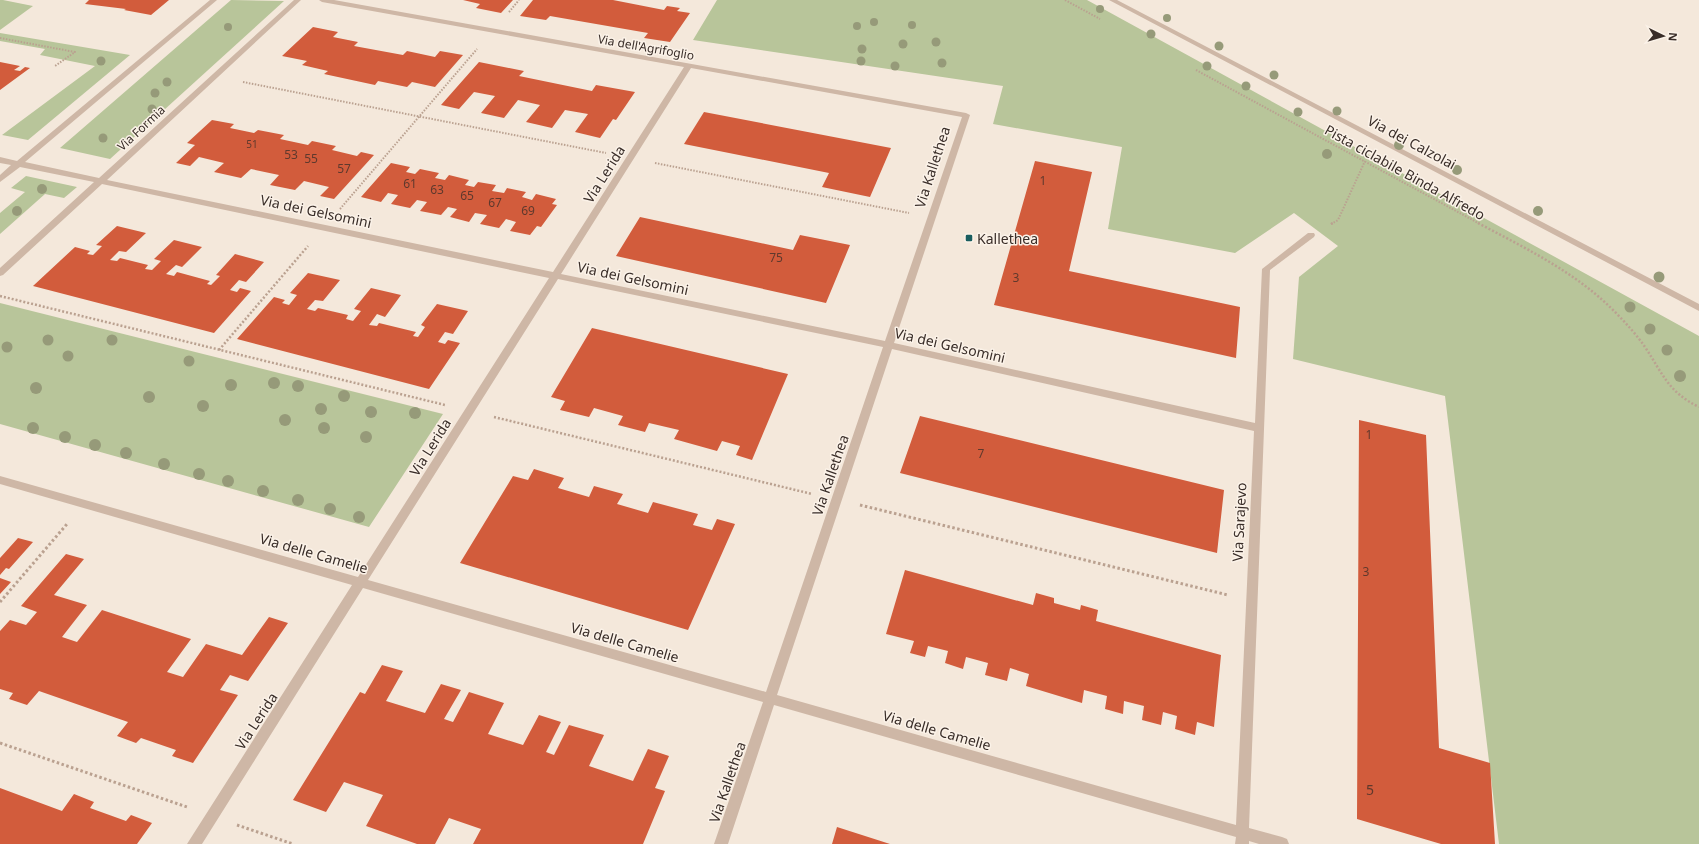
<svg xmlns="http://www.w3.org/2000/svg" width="1699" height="844" font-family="'Noto Sans',sans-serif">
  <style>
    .green { fill: #b8c59a }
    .building { fill: #d25c3c }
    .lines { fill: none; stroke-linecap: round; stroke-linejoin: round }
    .path-far2 { stroke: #baa190; stroke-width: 2; stroke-dasharray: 1.5 1.5; stroke-linecap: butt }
    .path-far1 { stroke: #baa190; stroke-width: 2.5; stroke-dasharray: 2 2; stroke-linecap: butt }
    .path { stroke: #baa190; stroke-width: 3; stroke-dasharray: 2.5 2.5; stroke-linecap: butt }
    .minor { fill: #ceb7a6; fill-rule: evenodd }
    .tree { fill: #969a79 }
    .poi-dot { fill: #195d5f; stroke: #fbf2e8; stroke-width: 1.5 }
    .labels { text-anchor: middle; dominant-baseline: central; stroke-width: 3; stroke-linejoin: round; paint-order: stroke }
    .far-number-label { font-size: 10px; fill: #5f392d }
    .far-street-label { font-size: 12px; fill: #392d28; stroke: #fbf2e8 }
    .number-label { font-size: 12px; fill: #5f392d }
    .street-label { font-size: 14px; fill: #392d28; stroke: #fbf2e8 }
    .poi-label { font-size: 14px; fill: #392d28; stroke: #fbf2e8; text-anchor: start }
    .near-number-label { font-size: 14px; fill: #5f392d }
  </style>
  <rect width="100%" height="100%" fill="#f4e8db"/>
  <path class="green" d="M0 0H3L33 6 0 30Z
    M231 0 284 1 110 159 60 148Z
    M717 0H1087L1699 336V844H1499L1445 396 1293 359 1299 277 1338 246 1294 213 1235 253 1108 229 1122 147 993 124 1003 86 693 40Z
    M0 33 130 55 28 140 2 135 95 66 40 55 45 49 0 41Z
    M26 176 77 187 64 198 45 194 0 234V213L25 192 11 188Z
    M0 303 443 414 369 527 0 424Z"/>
  <path class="building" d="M89 0H169L151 15 124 10 126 9 85 4Z
    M463 0H513L501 13 476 8 480 4Z
    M533 0H613L664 10 667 6 680 8 677 11 690 13 670 42 644 38 648 33 550 16 546 20 520 16Z
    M313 27 338 32 333 37 358 42 354 46 403 55 407 51 435 57 440 51 463 55 435 87 412 82 407 87 378 81 375 85 324 74 328 71 302 65 307 61 282 56Z
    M0 62 20 66 14 70 20 71 25 67 30 68 0 90Z
    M479 62 524 71 519 76 592 91 596 85 635 92 616 120 613 119 600 138 575 132 588 114 565 110 552 128 526 122 540 105 518 100 504 118 481 113 495 96 474 92 459 109 441 105Z
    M704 112 891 148 870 197 822 187 829 173 684 144Z
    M212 120 234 124 230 128 254 133 258 130 284 135 280 139 308 145 312 141 336 146 332 150 357 156 361 152 374 155 334 199 320 196 329 187 304 181 295 190 270 185 279 175 251 169 241 178 214 172 224 163 199 157 190 166 176 163 195 145 187 143Z
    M1035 161 1092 172 1069 271 1240 307 1236 358 994 305Z
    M391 163 410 167 406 172 415 174 420 169 439 173 435 178 445 180 449 175 469 180 465 185 474 187 478 182 496 185 492 191 504 193 507 188 526 192 522 197 532 200 536 194 556 199 552 204 557 205 541 227 537 226 530 235 510 231 516 222 506 219 499 228 480 224 487 215 475 213 469 222 450 217 457 209 448 207 441 215 420 211 427 202 417 200 410 208 391 204 398 195 388 193 381 202 361 197Z
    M640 217 793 250 800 235 850 245 826 303 616 256Z
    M117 226 146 233 126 252 119 251 110 260 117 261 120 258 148 265 145 269 152 270 161 261 154 259 174 240 202 247 182 267 176 265 166 274 174 276 177 272 210 281 207 284 211 285 220 276 216 275 235 254 264 262 246 282 239 280 230 290 237 292 240 288 251 291 214 333 33 286 75 247 90 251 87 254 93 255 102 246 96 245Z
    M308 273 340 280 323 301 315 300 307 309 315 311 318 308 348 315 346 319 353 321 361 311 354 309 371 288 401 295 385 317 377 314 369 325 377 326 379 323 416 332 413 336 418 337 425 327 421 325 437 304 468 311 453 334 445 332 438 342 445 344 448 340 460 343 429 389 237 339 274 297 285 300 282 303 289 305 297 295 290 293Z
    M592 328 788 374 752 460 736 455 740 446 722 441 717 451 674 439 679 430 649 423 645 432 618 425 623 416 594 408 589 417 560 410 565 401 551 397Z
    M920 416 1224 490 1217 553 900 473Z
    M1359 420 1426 435 1439 748 1490 763 1495 844H1441L1357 819Z
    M534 469 564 478 558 488 589 497 594 486 623 494 617 504 648 513 653 502 698 514 693 525 712 530 717 519 735 524 688 630 460 563 513 476 528 480Z
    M18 538 33 542 9 569 6 568 0 575V558Z
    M66 554 84 559 54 595 87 605 62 637 77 642 102 610 191 639 167 672 183 677 206 644 242 655 269 617 288 623 248 681 230 675 220 690 238 695 193 763 172 756 176 750 141 738 136 743 117 736 128 722 39 691 27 705 9 699 13 693 0 689V631L10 620 26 625 37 612 21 606Z
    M905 570 1033 605 1036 593 1054 598V603L1080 610 1081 605 1098 610 1096 621 1221 655 1214 727 1197 722 1195 735 1175 729 1177 716 1163 712 1161 725 1142 720 1144 706 1124 701 1123 714 1105 709 1107 696 1084 690 1082 703 1026 686 1029 674 1010 668 1007 681 985 675 988 663 966 657 963 669 945 663 948 651 928 646 925 657 910 653 914 641 886 634Z
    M0 578 11 582 0 594Z
    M382 665 403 671 386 701 425 713 441 684 461 690 444 719 453 722 469 692 504 703 488 734 523 745 539 715 561 722 546 752 554 755 569 725 604 735 589 766 633 781 648 749 669 756 655 788 665 791 643 844H473L481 829 449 818 435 844H417L366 826 383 795 344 782 326 812 293 800 360 692 365 694Z
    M0 788 62 811 74 794 94 802 90 808 126 821 131 815 152 823 137 844H0Z
    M837 827 890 844H832Z"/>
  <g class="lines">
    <path class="path-far2" d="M1065 0 1100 19
      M509 12 519 0
      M0 38 75 52 55 66
      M1196 70 1480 224
      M243 82 606 153
      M655 163 909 213
      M340 209 477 49
      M1331 224 1338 220 1365 161"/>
    <path class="path-far1" d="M1478 223C1525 248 1575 272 1613 310 1625 322 1636 334 1645 347 1663 374 1668 392 1699 407
      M1331 224 1333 223
      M0 296 445 405
      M219 350 308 246
      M494 417 812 494"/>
    <path class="path" d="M860 505 1228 595
      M0 602 67 524
      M0 743 187 807
      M237 825 293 844"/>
    <path class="minor" d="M210 0H217L25 162 99 178 294 0H301L107 180 553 272 684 67 322 2 319 0H334L966 113 970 115 894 343 1255 423 1262 269 1308 233H1314L1315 235 1314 237 1270 270 1249 828 1282 837 1287 839 1289 844H1259L1249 841V844H1235L1236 837 774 705 728 844H714L763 702 363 588 202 844H187L352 585 0 484V476L358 577 549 278 102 184 3 275 0 276V268L94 182 20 167 0 182V175L11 165 0 163V157L17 161ZM691 68 962 117 885 341 561 274ZM558 279 883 347 766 692 368 580ZM892 349 1254 431 1236 825 777 695Z
      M1109 0H1117L1699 304V311Z"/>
  </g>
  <g class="tree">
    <circle cx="1100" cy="9" r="4"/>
    <circle cx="1167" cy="18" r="4"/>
    <circle cx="874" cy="22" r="4"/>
    <circle cx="912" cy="25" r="4"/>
    <circle cx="857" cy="26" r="4"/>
    <circle cx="228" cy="27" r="4"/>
    <circle cx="1151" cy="34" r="4.5"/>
    <circle cx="936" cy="42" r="4.5"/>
    <circle cx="903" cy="44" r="4.5"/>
    <circle cx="1219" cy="46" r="4.5"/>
    <circle cx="862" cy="49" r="4.5"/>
    <circle cx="101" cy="61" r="4.5"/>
    <circle cx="861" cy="61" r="4.5"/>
    <circle cx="942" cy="63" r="4.5"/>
    <circle cx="895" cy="66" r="4.5"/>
    <circle cx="1207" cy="66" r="4.5"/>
    <circle cx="1274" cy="75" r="4.5"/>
    <circle cx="167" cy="82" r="4.5"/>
    <circle cx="1246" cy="86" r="4.5"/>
    <circle cx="155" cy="93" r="4.5"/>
    <circle cx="152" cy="109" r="4.5"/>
    <circle cx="1337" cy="111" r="4.5"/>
    <circle cx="1298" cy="112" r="4.5"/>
    <circle cx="103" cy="138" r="4.5"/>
    <circle cx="1399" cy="145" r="5"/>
    <circle cx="1327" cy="154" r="5"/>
    <circle cx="1457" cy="170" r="5"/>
    <circle cx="42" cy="189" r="5"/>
    <circle cx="17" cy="211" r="5"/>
    <circle cx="1538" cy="211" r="5"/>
    <circle cx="1659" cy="277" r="5.5"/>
    <circle cx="1630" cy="307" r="5.5"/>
    <circle cx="1650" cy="329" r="5.5"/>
    <circle cx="48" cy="340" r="5.5"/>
    <circle cx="112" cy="340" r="5.5"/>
    <circle cx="7" cy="347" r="5.5"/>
    <circle cx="1667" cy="350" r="5.5"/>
    <circle cx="68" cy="356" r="5.5"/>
    <circle cx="189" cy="361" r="5.5"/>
    <circle cx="1680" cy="376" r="6"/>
    <circle cx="274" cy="383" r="6"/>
    <circle cx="231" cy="385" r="6"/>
    <circle cx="298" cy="386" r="6"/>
    <circle cx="36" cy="388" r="6"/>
    <circle cx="344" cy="396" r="6"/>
    <circle cx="149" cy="397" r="6"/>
    <circle cx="203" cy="406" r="6"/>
    <circle cx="321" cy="409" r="6"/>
    <circle cx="371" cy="412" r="6"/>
    <circle cx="415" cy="413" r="6"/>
    <circle cx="285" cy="420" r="6"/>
    <circle cx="33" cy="428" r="6"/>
    <circle cx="324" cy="428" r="6"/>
    <circle cx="65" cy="437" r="6"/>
    <circle cx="366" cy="437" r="6"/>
    <circle cx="95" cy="445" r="6"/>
    <circle cx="126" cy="453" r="6"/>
    <circle cx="164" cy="464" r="6"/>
    <circle cx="199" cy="474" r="6"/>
    <circle cx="228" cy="481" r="6"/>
    <circle cx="263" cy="491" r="6"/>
    <circle cx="298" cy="500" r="6"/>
    <circle cx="330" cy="509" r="6"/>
    <circle cx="359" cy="517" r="6"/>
  </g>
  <rect class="poi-dot" x="965" y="234" width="8" height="8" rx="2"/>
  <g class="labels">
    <g class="far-number-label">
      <text x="252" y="144">51</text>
    </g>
    <g class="far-street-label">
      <text transform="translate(646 47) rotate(10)">Via dell'Agrifoglio</text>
      <text transform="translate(141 128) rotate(-43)">Via Formia</text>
    </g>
    <g class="number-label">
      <text x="291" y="154">53</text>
      <text x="311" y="158">55</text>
      <text x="344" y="168">57</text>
      <text x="1043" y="180">1</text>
      <text x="410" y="183">61</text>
      <text x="437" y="189">63</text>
      <text x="467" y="195">65</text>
      <text x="495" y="202">67</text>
      <text x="528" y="210">69</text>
      <text x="776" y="257">75</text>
      <text x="1016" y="277">3</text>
      <text x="1369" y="434">1</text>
      <text x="981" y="453">7</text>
      <text x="1366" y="571">3</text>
    </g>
    <g class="street-label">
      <text transform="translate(1412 142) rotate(28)">Via dei Calzolai</text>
      <text transform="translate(932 167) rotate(-72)">Via Kallethea</text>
      <text transform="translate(1405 172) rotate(29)">Pista ciclabile Binda Alfredo</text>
      <text transform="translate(604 174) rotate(-58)">Via Lerida</text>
      <text transform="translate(316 211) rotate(12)">Via dei Gelsomini</text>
      <text transform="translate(633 278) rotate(12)">Via dei Gelsomini</text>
      <text transform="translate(950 345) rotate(13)">Via dei Gelsomini</text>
      <text transform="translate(430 447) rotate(-58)">Via Lerida</text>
      <text transform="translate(830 475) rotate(-71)">Via Kallethea</text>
      <text transform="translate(1239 522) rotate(-87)">Via Sarajevo</text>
      <text transform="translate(314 553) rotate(16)">Via delle Camelie</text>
      <text transform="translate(625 642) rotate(16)">Via delle Camelie</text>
      <text transform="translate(256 721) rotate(-57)">Via Lerida</text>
      <text transform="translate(937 730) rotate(16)">Via delle Camelie</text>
      <text transform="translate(727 782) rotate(-71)">Via Kallethea</text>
    </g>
    <g class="poi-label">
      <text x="977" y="238">Kallethea</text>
    </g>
    <g class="near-number-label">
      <text x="1370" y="789">5</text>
    </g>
  </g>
  <g transform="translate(1663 36) rotate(95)" stroke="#fbf2e8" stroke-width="3" paint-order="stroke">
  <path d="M0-3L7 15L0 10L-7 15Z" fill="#392d28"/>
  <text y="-6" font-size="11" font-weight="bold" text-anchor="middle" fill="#392d28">N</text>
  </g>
</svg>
